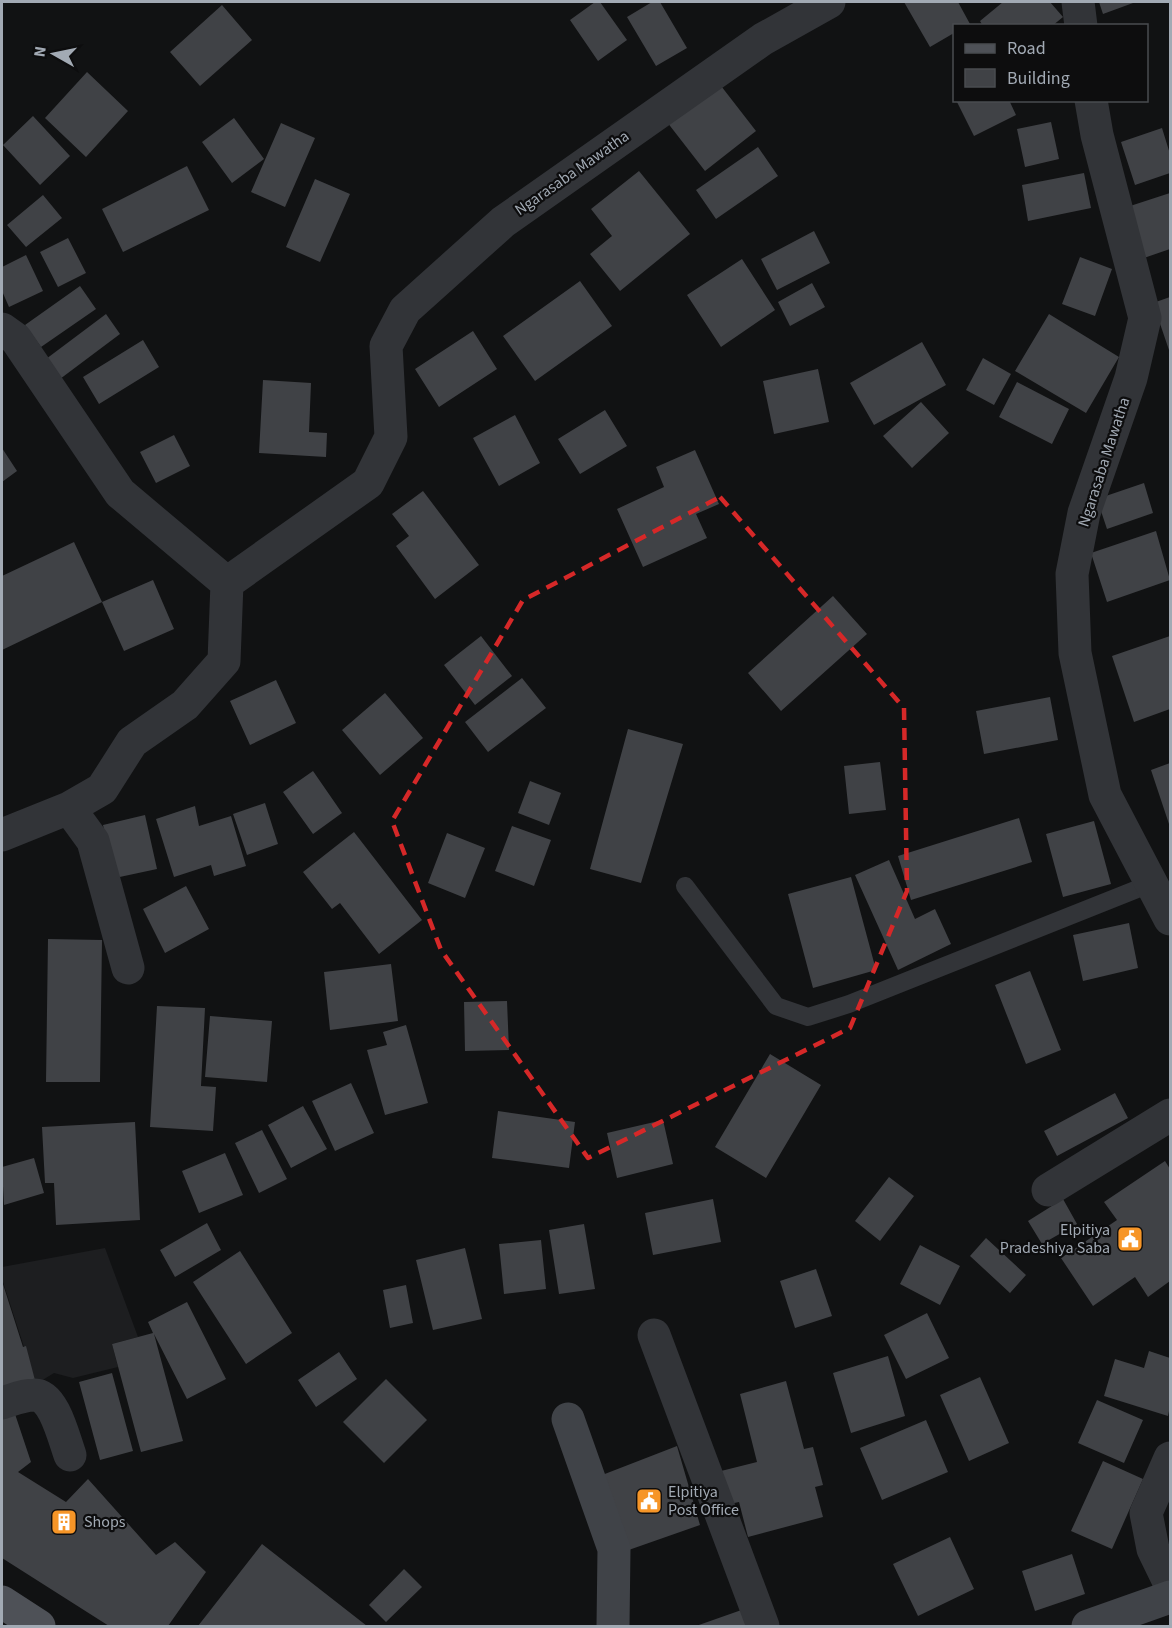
<svg xmlns="http://www.w3.org/2000/svg" width="1172" height="1628" font-family="'Source Sans 3',sans-serif">
  <style>
    .built { fill: #1d1e20 }
    .building { fill: #404246 }
    .lines { fill: none; stroke-linecap: round; stroke-linejoin: round }
    .lane { stroke: #323438; stroke-width: 18 }
    .street { stroke: #323438; stroke-width: 33 }
    .secondary { stroke: #404348; stroke-width: 33 }
    .primary { stroke: #4e5157; stroke-width: 33 }
    .marked { fill: none; stroke: #d62828; stroke-width: 4.5; stroke-dasharray: 12 8; stroke-linejoin: round }
    .labels { text-anchor: middle; dominant-baseline: central; stroke-width: 4.5; stroke-linejoin: round; paint-order: stroke }
    .street-label { font-size: 16px; fill: #a2aab4; stroke: #0d0d0e }
    .poi-label { font-size: 16px; fill: #a2aab4; stroke: #0d0d0e; text-anchor: start }
  </style>
  <rect width="100%" height="100%" fill="#111213"/>
  <path class="built" d="M105 1248 138 1337 112 1344 118 1367 73 1378 54 1373 36 1384 2 1279V1267Z"/>
  <path class="building" d="M595 2H600L627 40 598 61 570 20Z
    M652 2H660L687 48 656 66 627 17Z
    M904 2H958L970 24 954 26V33L930 47Z
    M1003 2H1050L1063 17 1052 26H983L980 21Z
    M1099 2H1132L1133 3 1103 14Z
    M222 5 252 40 200 86 170 52Z
    M87 72 128 111 86 157 45 118Z
    M718 82 756 131 705 171 667 122Z
    M956 100H1009L1016 115 974 136Z
    M33 116 70 156 40 185 3 145Z
    M234 118 264 159 232 183 202 142Z
    M1051 122 1059 159 1025 167 1017 129Z
    M281 123 315 138 285 207 251 192Z
    M1162 128 1170 154V173L1135 185 1121 142Z
    M758 147 778 176 716 219 696 190Z
    M187 166 209 210 123 252 102 209Z
    M639 171 690 234 620 291 590 254 612 236 591 209Z
    M1084 173 1091 208 1028 221 1022 185Z
    M315 179 350 194 320 262 286 247Z
    M1170 193V249L1141 259 1124 208Z
    M43 195 62 218 26 247 7 225Z
    M814 231 830 263 777 290 761 259Z
    M68 238 86 273 58 287 40 252Z
    M26 255 43 291 9 307 2 291V267Z
    M1080 257 1112 269 1095 316 1062 304Z
    M742 259 775 310 721 347 687 295Z
    M580 281 612 326 535 381 503 336Z
    M812 283 825 307 790 326 778 302Z
    M80 286 96 309 41 347 25 325Z
    M1170 297V353L1153 303Z
    M106 314 120 334 60 379 46 359Z
    M1049 314 1119 357 1086 413 1015 371Z
    M473 331 497 369 439 407 415 369Z
    M143 340 159 367 99 404 83 377Z
    M922 342 946 385 874 425 850 383Z
    M983 358 1011 374 994 405 966 390Z
    M818 369 829 422 774 434 763 381Z
    M263 380 311 383 309 432 327 433 326 457 259 453Z
    M1017 382 1069 409 1052 444 999 417Z
    M921 402 949 433 912 468 883 436Z
    M605 410 627 446 580 474 558 439Z
    M515 415 540 463 499 486 473 438Z
    M174 435 190 466 156 483 140 452Z
    M2 448 17 471 2 482Z
    M695 450 719 504 696 514 707 538 643 567 617 509 664 487 656 467Z
    M1144 483 1153 513 1107 529 1097 499Z
    M423 491 479 565 435 599 396 546 409 536 392 514Z
    M1156 531 1170 580 1107 602 1091 553Z
    M74 542 102 602 153 580 174 629 124 651 102 602 2 650V576Z
    M833 596 867 634 781 711 748 673Z
    M481 636 512 676 475 705 444 665Z
    M1170 636V709L1134 722 1112 656Z
    M522 678 546 708 488 752 465 722Z
    M276 680 296 723 250 745 230 701Z
    M385 693 423 738 380 775 342 730Z
    M1050 697 1058 740 984 754 976 711Z
    M628 729 683 744 641 883 590 869Z
    M880 762 886 810 849 814 844 766Z
    M1170 763V827L1151 770Z
    M313 771 342 813 313 834 283 792Z
    M530 781 561 793 549 825 518 813Z
    M265 803 278 844 247 855 233 814Z
    M195 806 199 826 231 816 246 866 214 876 211 865 174 877 156 819Z
    M145 815 157 869 115 878 103 825Z
    M1019 818 1032 862 911 900 898 856Z
    M1094 821 1111 884 1063 897 1046 834Z
    M512 826 551 840 534 886 495 871Z
    M354 832 422 920 379 954 340 903 332 909 303 872Z
    M447 833 485 848 465 898 428 883Z
    M889 860 915 919 935 909 951 944 898 970 855 875Z
    M851 877 876 970 813 988 788 894Z
    M186 886 209 929 165 953 143 909Z
    M1129 923 1138 968 1083 981 1073 935Z
    M48 939 102 940 100 1082H46Z
    M391 964 398 1021 330 1030 324 972Z
    M1030 971 1061 1050 1026 1064 995 985Z
    M507 1001 509 1050 465 1051 464 1002Z
    M157 1006 205 1008 201 1086 216 1087 213 1131 150 1127Z
    M210 1016 272 1021 267 1082 205 1077Z
    M406 1025 428 1103 385 1115 367 1050 387 1045 383 1032Z
    M770 1054 821 1085 766 1178 715 1147Z
    M351 1083 374 1133 335 1151 312 1101Z
    M1115 1093 1128 1118 1057 1156 1044 1131Z
    M303 1106 327 1149 291 1168 268 1125Z
    M498 1111 575 1122 569 1168 492 1158Z
    M663 1120 673 1164 617 1178 607 1133Z
    M135 1122 140 1220 56 1225 54 1183H45L42 1127Z
    M262 1130 287 1179 259 1193 235 1143Z
    M225 1153 243 1195 199 1213 182 1171Z
    M34 1158 44 1193 4 1205 2 1167Z
    M1165 1161 1170 1169V1281L1148 1297 1135 1277 1093 1306 1061 1258 1117 1220 1104 1202Z
    M889 1177 914 1196 880 1241 855 1221Z
    M713 1199 721 1242 653 1255 645 1213Z
    M1063 1199 1077 1224 1042 1244 1028 1221Z
    M207 1223 221 1250 175 1277 160 1250Z
    M584 1224 595 1289 559 1294 549 1230Z
    M986 1238 1026 1275 1010 1293 970 1256Z
    M541 1240 546 1289 504 1294 499 1244Z
    M920 1245 960 1266 940 1305 900 1284Z
    M465 1248 482 1319 433 1330 416 1260Z
    M240 1251 292 1333 246 1364 193 1282Z
    M816 1269 832 1316 795 1328 780 1281Z
    M2 1281 23 1347 26 1346 36 1384 2 1393Z
    M406 1285 413 1323 390 1328 383 1290Z
    M187 1302 226 1379 187 1399 154 1334 183 1441 141 1452 112 1344 153 1333 148 1322Z
    M927 1313 949 1358 906 1379 884 1335Z
    M1149 1351 1170 1358V1406L1168 1416 1104 1396 1115 1359 1144 1368Z
    M339 1352 357 1379 316 1407 298 1380Z
    M888 1356 905 1416 851 1433 833 1373Z
    M112 1373 133 1451 100 1460 79 1382Z
    M980 1377 1009 1443 969 1461 940 1395Z
    M386 1379 427 1420 384 1463 343 1422Z
    M786 1381 804 1449 813 1447 823 1485 815 1487 823 1517 748 1537 739 1502 725 1505 717 1472 757 1462 740 1394Z
    M1097 1400 1143 1420 1124 1463 1078 1443Z
    M12 1405 31 1462 18 1472 66 1502 88 1479 156 1555 175 1542 206 1572 168 1626H109L2 1558V1407Z
    M926 1420 948 1472 882 1500 860 1448Z
    M677 1446 700 1525 623 1552 597 1477Z
    M1103 1461 1143 1479 1112 1549 1071 1531Z
    M950 1537 974 1589 918 1616 893 1564Z
    M262 1544 367 1626H198Z
    M1072 1554 1085 1594 1035 1611 1022 1571Z
    M404 1569 422 1587 386 1622 369 1605Z
    M750 1607 756 1626H696Z"/>
  <g class="lines">
    <path class="lane" d="M685 886 776 1006 808 1017 849 1004 1150 884"/>
    <path class="street" d="M1078 2 1081 26
      M1091 100 1097 135 1145 318 1131 378 1084 513 1072 574 1075 653 1105 795 1170 919
      M2 329 16 339 120 493 227 583
      M69 808 93 841 128 968
      M2 835 69 808 102 789 132 742 185 705 224 661 227 583 368 483 391 437 386 346 405 310 503 222 763 39 829 2
      M1048 1190 1170 1115
      M654 1335 763 1626
      M2 1403C12 1400 23 1395 34 1395 54 1394 64 1439 70 1455
      M1170 1458 1146 1513 1153 1549 1170 1584"/>
    <path class="secondary" d="M568 1419 614 1549 613 1626
      M1088 1626 1170 1597"/>
    <path class="primary" d="M2 1602 39 1626"/>
  </g>
  <path class="marked" d="M720 497 904 708 907 891 850 1028 588 1158 441 950 392 821 523 600Z"/>
  <defs>
    <symbol id="civic-square" viewBox="-11 -11 22 22"><rect x="-9" y="-9" width="18" height="18" rx="4" fill="#f69527" stroke="#0d0d0e"/><path d="M-.6-6.5H3V-4.5H.6V-3L4-1V1h2V6H-6V1h2V-1L-.6-3ZM-1.2 2.5V6h2.4V2.5Z" fill="#fff"/></symbol>
    <symbol id="building-square" viewBox="-11 -11 22 22"><rect x="-9" y="-9" width="18" height="18" rx="4" fill="#f69527" stroke="#0d0d0e"/><path d="M-4-6H4V6H1V3H-1V6H-4ZM-2.5-4.3h1.7v1.8h-1.7ZM.8-4.3h1.7v1.8H.8ZM-2.5-1h1.7V.8h-1.7ZM.8-1h1.7V.8H.8Z" fill="#fff"/></symbol>
  </defs>
  <g fill-rule="evenodd">
    <use href="#civic-square" x="1115" y="1224" width="30" height="30"/>
    <use href="#civic-square" x="634" y="1486" width="30" height="30"/>
    <use href="#building-square" x="49" y="1507" width="30" height="30"/>
  </g>
  <g class="labels">
    <g class="street-label">
      <text transform="translate(572 173) rotate(-35)">Ngarasaba Mawatha</text>
      <text transform="translate(1104 462) rotate(-72)">Ngarasaba Mawatha</text>
    </g>
    <g class="poi-label">
      <text x="1110" y="1230" text-anchor="end">Elpitiya<tspan x="1110" dy="18">Pradeshiya Saba</tspan></text>
      <text x="668" y="1492">Elpitiya<tspan x="668" dy="18">Post Office</tspan></text>
      <text x="84" y="1522">Shops</text>
    </g>
  </g>
  <rect width="1172" height="1628" fill="none" stroke="#a2aab4" stroke-width="6"/>
  <rect x="953" y="24" width="195" height="78" fill="#0d0d0e" stroke="#494c50" stroke-width="1.5"/>
  <rect x="965" y="44" width="30" height="9" fill="#4e5157" stroke="#494c50" stroke-width="1.5"/>
  <text x="1007" y="54" font-size="18" fill="#a2aab4">Road</text>
  <rect x="965" y="69" width="30" height="18" fill="#404246" stroke="#494c50" stroke-width="1.5"/>
  <text x="1007" y="84" font-size="18" fill="#a2aab4">Building</text>
  <g transform="translate(54 54) rotate(279)" stroke="#0d0d0e" stroke-width="4.5" paint-order="stroke">
  <path d="M0-4.5L10 22L0 15L-10 22Z" fill="#a2aab4"/>
  <text y="-9" font-size="16" font-weight="bold" text-anchor="middle" fill="#a2aab4">N</text>
  </g>
</svg>
